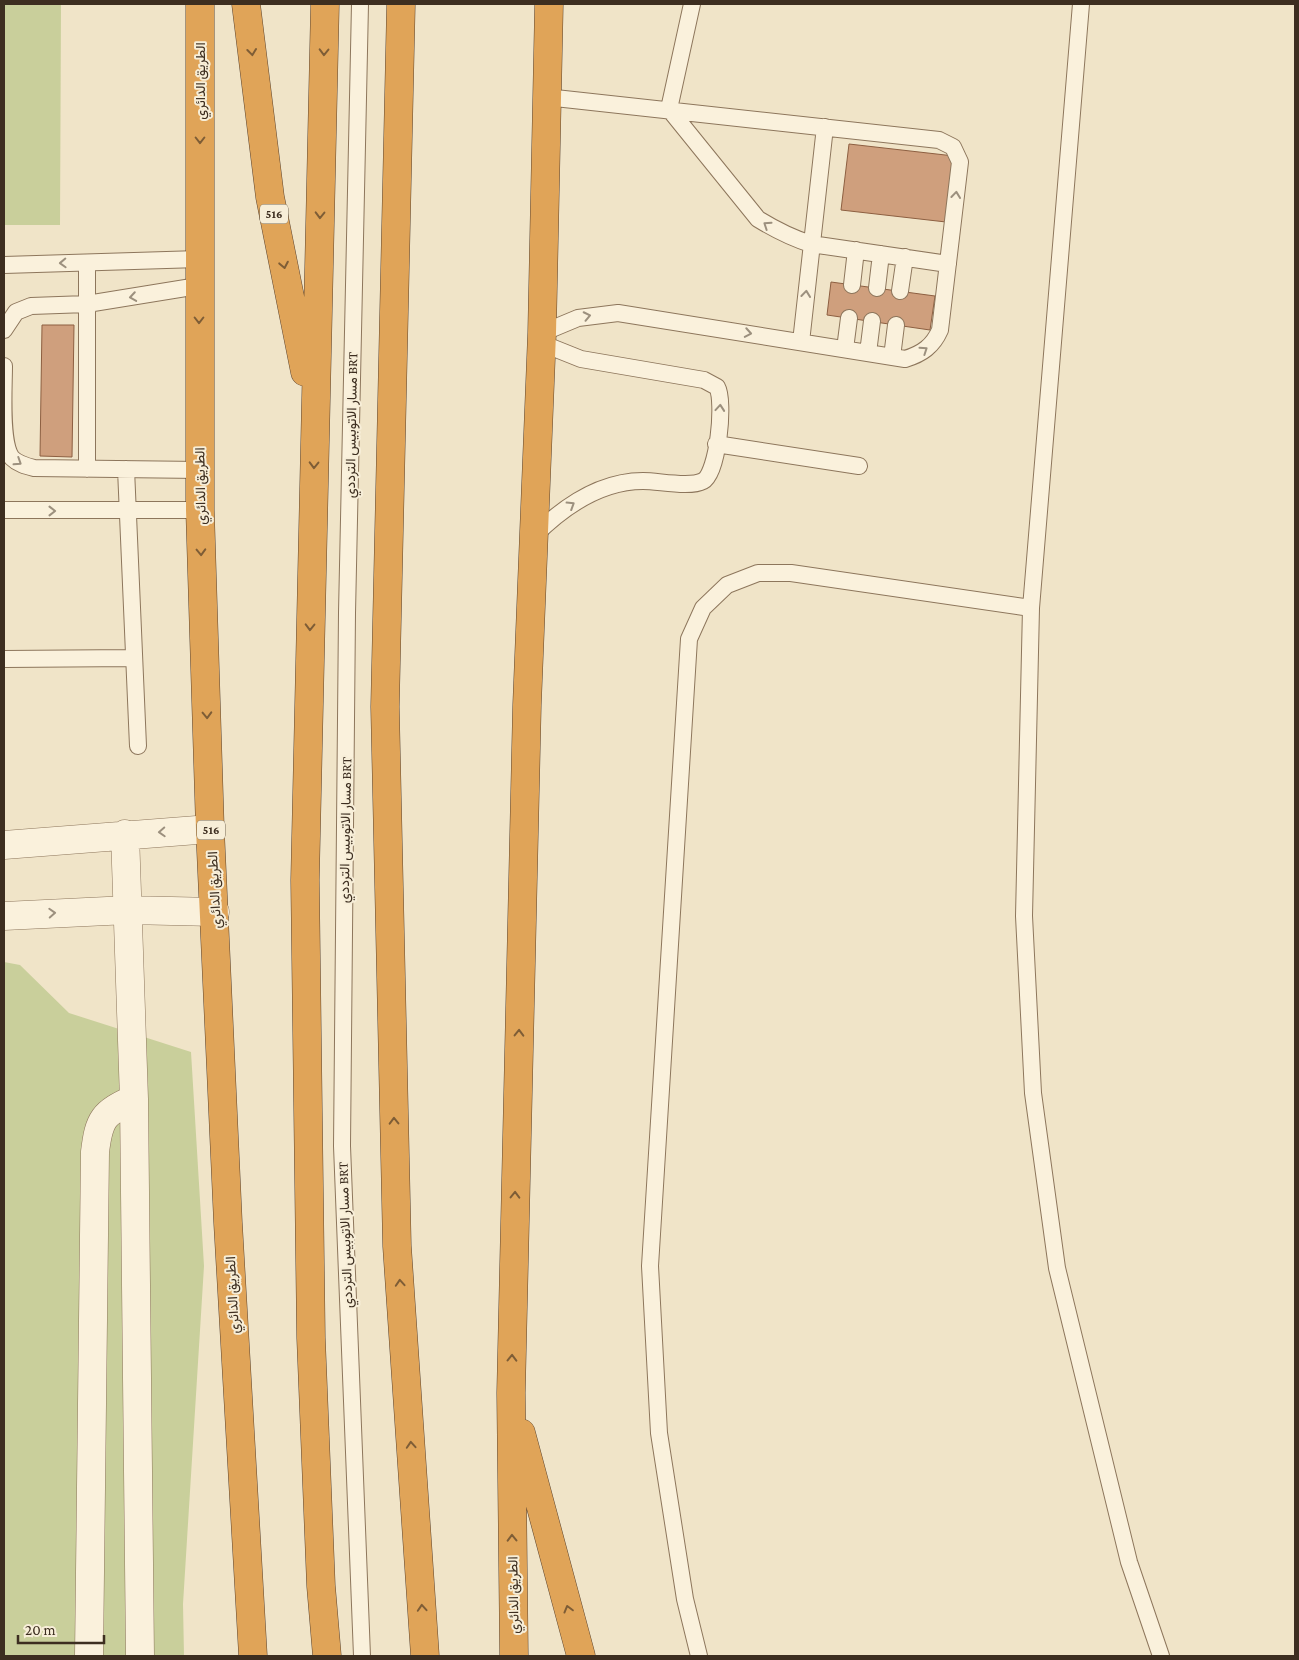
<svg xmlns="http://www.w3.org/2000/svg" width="1299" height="1660" font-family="'Crimson Pro',Vazirmatn,serif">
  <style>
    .green { fill: #c9cf9b }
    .building { fill: #cf9f7d; stroke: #8d5f41 }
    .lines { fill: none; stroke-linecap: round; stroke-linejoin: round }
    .lane-casing { stroke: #8d765c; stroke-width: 18 }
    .street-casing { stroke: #8d765c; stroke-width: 29 }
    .highway-casing { stroke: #5b4430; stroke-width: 29 }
    .lane { stroke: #faf1dc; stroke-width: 16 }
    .street { stroke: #faf1dc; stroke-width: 28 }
    .highway { stroke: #e0a458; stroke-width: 28 }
    .oneway { stroke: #7e5d36 }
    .oneway2 { stroke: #9c907e }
    .labels { text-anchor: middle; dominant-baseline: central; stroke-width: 4; stroke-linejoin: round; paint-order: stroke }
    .shield { fill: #f7eed8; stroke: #756857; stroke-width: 1 }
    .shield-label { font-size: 12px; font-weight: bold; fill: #3d2e20 }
    .street-label { font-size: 14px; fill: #3d2e20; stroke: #f7eed8 }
  </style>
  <rect width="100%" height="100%" fill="#f0e4c8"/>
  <path class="green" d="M4 4H61L60 225H4Z
    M4 962 20 965 69 1013 191 1052 204 1266 183 1604 184 1656H4Z"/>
  <path class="building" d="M849 144 954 156 946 222 841 210Z
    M831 282 935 296 930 330 827 315Z
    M42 325H74L72 457 40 456Z"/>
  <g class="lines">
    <defs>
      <path id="lane" d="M360 4 347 613 342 1146 362 1656
        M1081 4 1031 608 1024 916 1033 1093 1057 1268 1129 1562 1161 1656
        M669 109 758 219C776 230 792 238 811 244L948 264
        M669 109 692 4
        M4 265 199 259
        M852 285 856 250
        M877 288 881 254
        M900 291 905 257
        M4 330 16 312 31 306 87 304 198 286
        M542 333 578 318 618 313 905 359C922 354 933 346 940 330L960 162 953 147 939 140 546 97
        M801 342 825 127
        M845 349 849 318
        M868 353 872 321
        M892 357 896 325
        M4 366C4 388 0 443 12 458 18 464 26 466 34 468L200 470
        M716 444 859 466
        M87 469V263
        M126 469 138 746
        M4 510H200
        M534 536C563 507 600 481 643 481 659 481 690 488 703 481 718 473 725 401 717 387L704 380 581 359 541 343
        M4 659 134 658
        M699 1656 685 1599 659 1433 650 1266 689 639 703 608 727 585 758 573H791L1031 608"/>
      <path id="street" d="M125 834 134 1099 140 1656
        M4 845 210 829
        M4 916 128 910 215 912
        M89 1656 95 1152C99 1119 103 1113 134 1099"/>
      <path id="highway" d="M200 4V510L210 829 228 1223 253 1656
        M246 4 270 197 305 372
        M325 4 305 880 311 1338 321 1586 327 1656
        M401 4 385 707 397 1246 425 1656
        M521 1433 581 1656
        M514 1656 511 1393 527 705 542 333 549 4"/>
    </defs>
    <use href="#lane" class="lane-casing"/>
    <use href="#street" class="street-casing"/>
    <use href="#highway" class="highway-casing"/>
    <use href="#lane" class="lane"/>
    <use href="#street" class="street"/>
    <use href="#highway" class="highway"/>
  </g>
  <defs><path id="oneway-chevron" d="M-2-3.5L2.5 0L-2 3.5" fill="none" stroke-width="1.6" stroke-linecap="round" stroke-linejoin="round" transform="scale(1.25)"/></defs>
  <g class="oneway">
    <use href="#oneway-chevron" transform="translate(252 52) rotate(83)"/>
    <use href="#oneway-chevron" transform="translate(324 52) rotate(91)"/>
    <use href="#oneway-chevron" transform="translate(200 140) rotate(90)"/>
    <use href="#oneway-chevron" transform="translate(320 215) rotate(91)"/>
    <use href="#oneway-chevron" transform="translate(284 265) rotate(79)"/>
    <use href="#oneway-chevron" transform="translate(199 320) rotate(90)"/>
    <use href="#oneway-chevron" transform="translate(314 465) rotate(91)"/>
    <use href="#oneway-chevron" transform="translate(201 552) rotate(88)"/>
    <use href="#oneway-chevron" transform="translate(310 627) rotate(91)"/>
    <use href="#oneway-chevron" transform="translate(207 715) rotate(88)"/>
    <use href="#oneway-chevron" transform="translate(519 1033) rotate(-89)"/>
    <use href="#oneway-chevron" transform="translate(394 1121) rotate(-91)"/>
    <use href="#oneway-chevron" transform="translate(515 1195) rotate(-89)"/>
    <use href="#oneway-chevron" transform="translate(400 1283) rotate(-94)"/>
    <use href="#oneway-chevron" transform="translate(512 1358) rotate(-89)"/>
    <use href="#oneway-chevron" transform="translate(411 1445) rotate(-94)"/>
    <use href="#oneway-chevron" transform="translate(512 1538) rotate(-91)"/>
    <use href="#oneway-chevron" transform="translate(422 1608) rotate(-94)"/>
    <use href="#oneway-chevron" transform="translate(568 1609) rotate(-105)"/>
  </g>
  <g class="oneway2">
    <use href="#oneway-chevron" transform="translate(956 195) rotate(-84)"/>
    <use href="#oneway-chevron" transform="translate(767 225) rotate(-146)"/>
    <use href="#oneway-chevron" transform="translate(63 263) rotate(178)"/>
    <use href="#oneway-chevron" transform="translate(806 294) rotate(-84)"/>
    <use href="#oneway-chevron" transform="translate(133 297) rotate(171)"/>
    <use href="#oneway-chevron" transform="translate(587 316) rotate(-12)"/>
    <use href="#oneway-chevron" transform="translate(748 333) rotate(10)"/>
    <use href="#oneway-chevron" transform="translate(924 350) rotate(-34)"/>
    <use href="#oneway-chevron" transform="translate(720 408) rotate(-85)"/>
    <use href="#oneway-chevron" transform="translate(18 462) rotate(33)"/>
    <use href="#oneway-chevron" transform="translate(571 505) rotate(-32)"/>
    <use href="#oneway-chevron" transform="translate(52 511)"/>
    <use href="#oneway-chevron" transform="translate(162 832) rotate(177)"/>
    <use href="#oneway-chevron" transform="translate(52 913) rotate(-3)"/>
  </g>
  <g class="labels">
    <g class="shield">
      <rect x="260" y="204.5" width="28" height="19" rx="4"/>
      <rect x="197" y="820.5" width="28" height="19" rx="4"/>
    </g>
    <g class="shield-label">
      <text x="274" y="214">516</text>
      <text x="211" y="830">516</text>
    </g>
    <g class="street-label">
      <text transform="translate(200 81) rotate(-90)">الطريق الدائري</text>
      <text transform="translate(351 425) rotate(-89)">مسار الاتوبيس الترددي BRT</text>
      <text transform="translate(200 486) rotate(-91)">الطريق الدائري</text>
      <text transform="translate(345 830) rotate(-89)">مسار الاتوبيس الترددي BRT</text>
      <text transform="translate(214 890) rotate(-93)">الطريق الدائري</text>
      <text transform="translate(345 1235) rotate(-92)">مسار الاتوبيس الترددي BRT</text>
      <text transform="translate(232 1295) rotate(-93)">الطريق الدائري</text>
      <text transform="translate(513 1595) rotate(-91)">الطريق الدائري</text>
    </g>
  </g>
  <rect width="1299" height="1660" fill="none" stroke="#3d2e20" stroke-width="10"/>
  <path d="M18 1635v8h86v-8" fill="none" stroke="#3d2e20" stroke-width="2.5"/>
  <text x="25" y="1635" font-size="15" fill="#3d2e20" stroke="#f7eed8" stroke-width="4" paint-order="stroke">20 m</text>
</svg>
